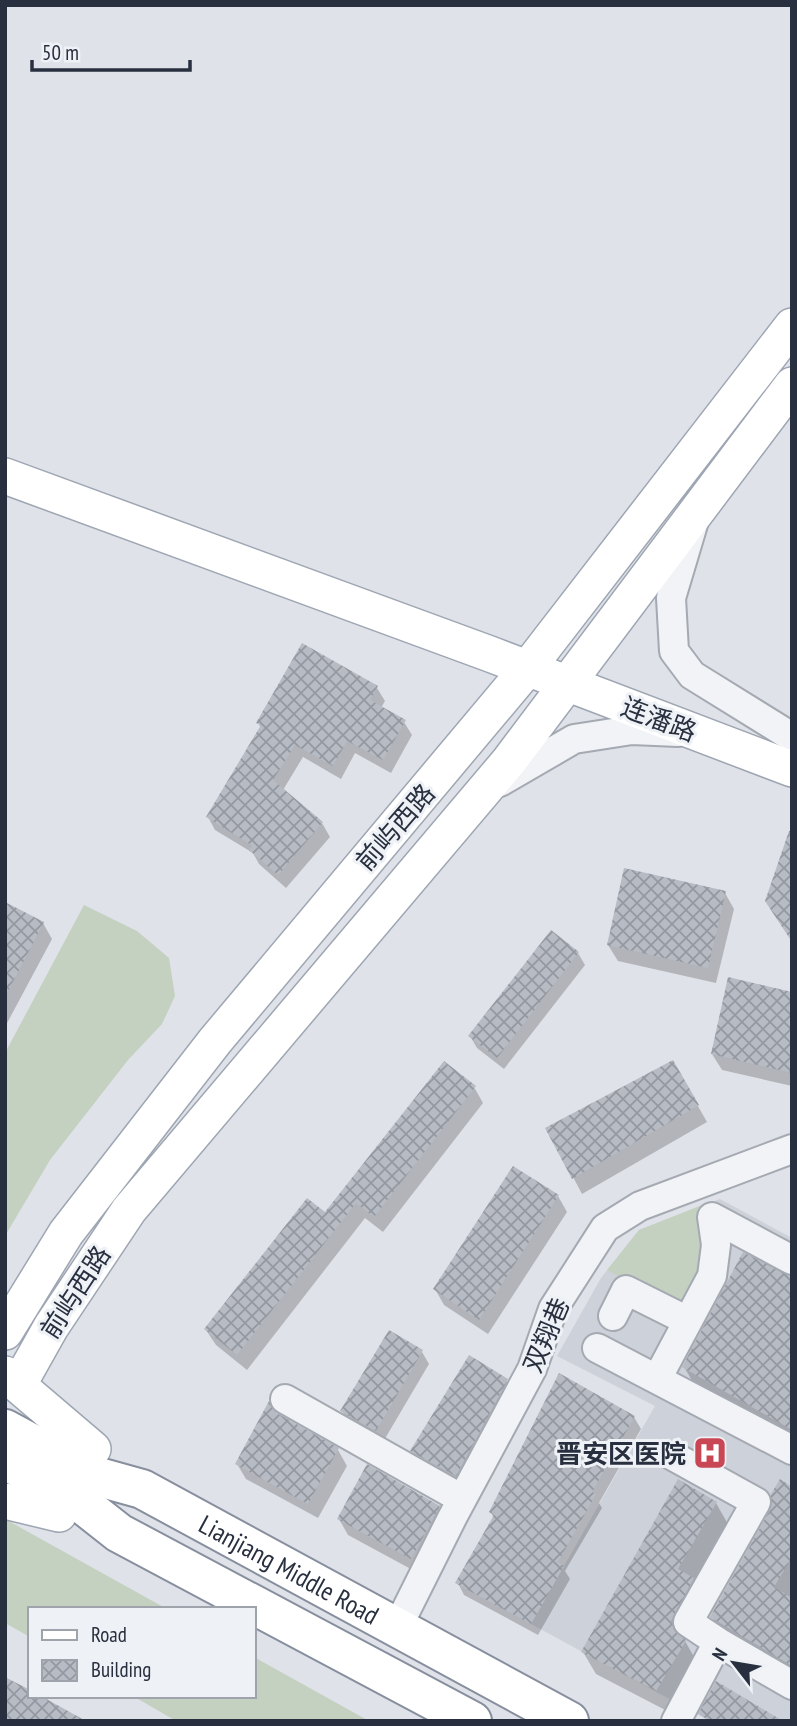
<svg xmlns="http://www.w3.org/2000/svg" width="797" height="1726" font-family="'PT Sans Narrow','Noto Sans SC',sans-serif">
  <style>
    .built { fill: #cdd1d9 }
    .grass { fill: #c4d1c0 }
    .shadow { fill: #0003 }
    .building { fill: url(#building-cross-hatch) }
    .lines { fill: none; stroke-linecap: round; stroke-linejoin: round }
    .minor-casing { stroke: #a4a9b2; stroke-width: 32 }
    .major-casing { stroke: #9ea6b3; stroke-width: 38 }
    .highway-casing { stroke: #878f9e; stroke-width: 42 }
    .minor { stroke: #f1f3f6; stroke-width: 28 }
    .major { stroke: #fff; stroke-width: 35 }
    .highway { stroke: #fff; stroke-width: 38 }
    .labels { text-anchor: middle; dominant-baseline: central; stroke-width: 6; stroke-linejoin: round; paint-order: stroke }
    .street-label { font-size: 26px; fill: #282f3e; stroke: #eef1f5 }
    .poi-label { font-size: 26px; font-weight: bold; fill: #282f3e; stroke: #eef1f5; text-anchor: end }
  </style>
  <defs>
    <pattern id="building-cross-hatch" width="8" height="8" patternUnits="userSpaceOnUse" patternTransform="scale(1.75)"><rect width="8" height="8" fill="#b6bbc4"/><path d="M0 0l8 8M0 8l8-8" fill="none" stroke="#9498a1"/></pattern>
  </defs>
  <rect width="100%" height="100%" fill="#dfe2e8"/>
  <path class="built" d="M720 1199 792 1238V1721H710L531 1624 655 1406 557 1356 601 1278 639 1230Z"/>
  <path class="grass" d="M84 905 137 931 169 958 175 996 162 1024 128 1060 50 1160 5 1236V1053Z
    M702 1205 706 1274 682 1310 607 1270 639 1230Z
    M5 1519 167 1609H30V1637L5 1623Z
    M254 1657 369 1721H176L133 1696H254Z"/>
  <path class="shadow" d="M377 688 385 701 381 708 404 722 412 735 391 773 355 753 341 779 303 757 283 790 322 823 330 837 286 888 259 864 253 853 215 830 208 817 261 728 258 723Z
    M725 893 734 909 716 983 618 961 608 945Z
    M5 906 43 923 52 939 5 1027Z
    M551 933 578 953 585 965 504 1069 477 1048 470 1036Z
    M792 994V1086L722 1070 712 1054Z
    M673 1062 707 1122 582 1194 547 1128Z
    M474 1087 483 1103 383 1232 365 1218 247 1370 216 1345 206 1330 325 1214Z
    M558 1196 567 1212 488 1334 444 1305 435 1289Z
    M792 1277V1443L697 1389 684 1367Z
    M389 1332 422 1352 429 1364 383 1442 349 1423 342 1411Z
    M506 1380 516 1396 465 1491 421 1466 412 1451Z
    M276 1415 338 1450 347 1466 318 1518 246 1479 237 1464Z
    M634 1417 641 1429 599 1503 602 1508 565 1571 570 1579 538 1635 464 1595 458 1583 494 1519 491 1512Z
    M679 1482 716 1503 729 1526 705 1601 685 1641 698 1664 669 1712 596 1674 583 1652Z
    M792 1489V1679L725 1639 712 1617Z
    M439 1507 448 1523 420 1574 348 1535 339 1519Z"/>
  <path class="building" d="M302 643 378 686 370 700 406 720 383 760 347 741 333 766 295 745 273 780 323 822 278 875 249 850 253 846 206 817 261 725 256 723Z
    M789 831H792V942L765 901Z
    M624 868 726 891 708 968 607 945Z
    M5 902 44 922 5 997Z
    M551 930 579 952 497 1058 468 1036Z
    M728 977 792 992V1073L711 1054Z
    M673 1060 699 1105 572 1179 545 1128Z
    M444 1061 476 1086 374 1217 356 1203 237 1355 204 1329 307 1198 325 1212Z
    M513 1166 559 1195 479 1320 433 1289Z
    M743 1252 792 1277V1430L682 1367Z
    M389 1330 423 1350 376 1431 340 1411Z
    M469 1355 508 1379 456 1476 410 1451Z
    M559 1373 635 1416 592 1492 596 1494 558 1562 564 1566 531 1624 455 1583 494 1515 489 1512Z
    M269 1401 277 1413 339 1448 308 1504 235 1464Z
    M367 1464 440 1506 411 1559 337 1519Z
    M678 1479 717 1502 678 1569 694 1578 671 1621 674 1630 686 1641 656 1691 581 1652Z
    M780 1479 792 1487V1557L774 1587 792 1598V1666L710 1617 770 1510 771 1494Z
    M5 1677 30 1690V1696H41L86 1721H5Z
    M716 1681 783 1721H710L698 1714Z"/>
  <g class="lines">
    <defs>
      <path id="minor" d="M694 521 671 598 674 651 692 675 792 737
        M500 782 574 739 632 730 678 732
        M613 1316 626 1290 688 1321
        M597 1348 792 1450
        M657 1379 712 1276 716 1245 712 1217 792 1260
        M285 1399 462 1499
        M673 1456 756 1502 688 1622 718 1642
        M398 1626 452 1518 532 1369 553 1309 605 1228 640 1206 792 1149
        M676 1721 718 1642 792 1685"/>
      <path id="major" d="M5 476 490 654 792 769
        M5 1332 66 1233 215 1041 527 669 792 326
        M5 1374 93 1449
        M19 1384 51 1327 129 1210 509 761 792 385
        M5 1501 59 1514"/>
      <g id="highway">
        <path id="s1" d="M5 1429 88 1474 142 1489 569 1721"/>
        <path d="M5 1460 72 1496 119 1533 472 1721"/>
      </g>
    </defs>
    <use href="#minor" class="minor-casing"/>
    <use href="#major" class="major-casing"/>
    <use href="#highway" class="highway-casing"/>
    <use href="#minor" class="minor"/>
    <use href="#major" class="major"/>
    <use href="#highway" class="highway"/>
  </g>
  <defs>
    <symbol id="hospital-square" viewBox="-11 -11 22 22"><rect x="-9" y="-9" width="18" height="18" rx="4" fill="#c94754" stroke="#eef1f5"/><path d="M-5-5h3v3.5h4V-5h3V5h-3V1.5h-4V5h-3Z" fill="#fff"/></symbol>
  </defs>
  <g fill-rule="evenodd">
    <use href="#hospital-square" x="691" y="1434" width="38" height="38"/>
  </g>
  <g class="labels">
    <g class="street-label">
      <text transform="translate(659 719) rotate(21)">连潘路</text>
      <text transform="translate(395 827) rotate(-49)">前屿西路</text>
      <text transform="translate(75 1292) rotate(-57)">前屿西路</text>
      <text transform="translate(546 1335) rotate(-67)">双翔巷</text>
      <text stroke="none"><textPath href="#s1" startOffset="318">Lianjiang Middle Road</textPath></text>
    </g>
    <g class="poi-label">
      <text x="686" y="1453">晋安区医院</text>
    </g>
  </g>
  <rect width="797" height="1726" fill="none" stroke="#282f3e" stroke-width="14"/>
  <rect x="28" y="1607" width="228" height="91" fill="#eef1f5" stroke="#9fa3ac" stroke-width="2"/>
  <rect x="42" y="1630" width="35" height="10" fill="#ffffff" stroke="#9fa3ac" stroke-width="2"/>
  <text x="91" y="1642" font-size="21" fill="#282f3e">Road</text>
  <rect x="42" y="1660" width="35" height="21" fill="url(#building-cross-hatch)" stroke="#9fa3ac" stroke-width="2"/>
  <text x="91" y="1677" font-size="21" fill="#282f3e">Building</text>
  <g transform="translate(734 1663) rotate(301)" stroke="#eef1f5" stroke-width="5" paint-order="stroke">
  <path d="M0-5L12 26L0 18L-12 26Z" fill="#282f3e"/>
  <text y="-10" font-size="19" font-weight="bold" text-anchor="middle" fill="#282f3e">N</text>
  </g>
  <path d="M32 60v10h158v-10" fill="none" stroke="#282f3e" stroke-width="3.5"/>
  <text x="42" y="60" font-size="21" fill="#282f3e" stroke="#eef1f5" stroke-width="5" paint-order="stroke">50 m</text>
</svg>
